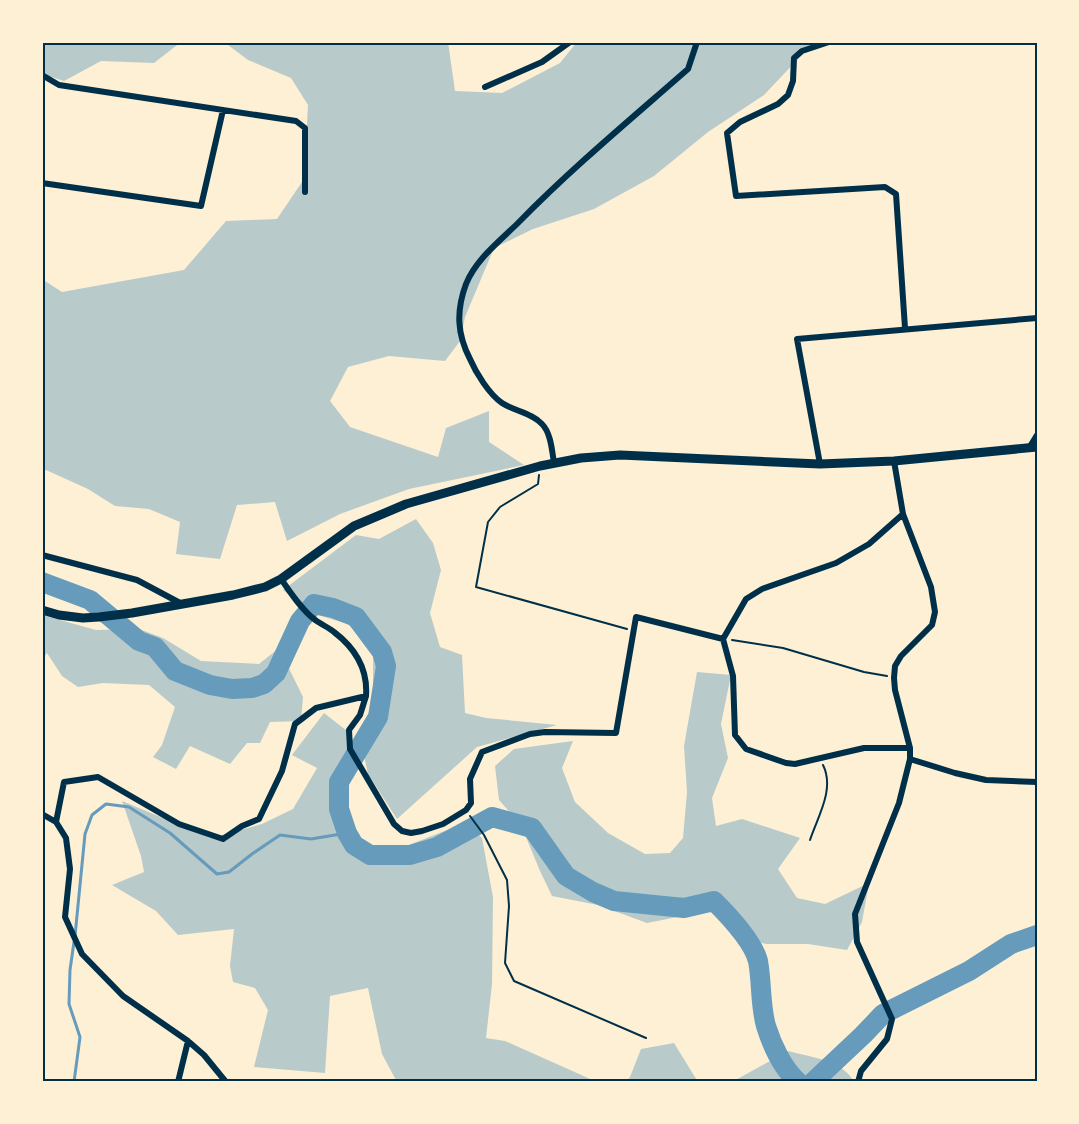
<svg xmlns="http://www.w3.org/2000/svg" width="1079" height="1124" font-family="Inter,sans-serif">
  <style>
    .green { fill: #b9caca }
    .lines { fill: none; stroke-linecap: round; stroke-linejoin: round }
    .stream { stroke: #669bbc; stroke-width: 3 }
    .river { stroke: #669bbc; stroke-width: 20 }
    .path { stroke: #003049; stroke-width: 2 }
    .minor { stroke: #003049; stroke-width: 6 }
    .secondary { stroke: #003049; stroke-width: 9 }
    .neatline { fill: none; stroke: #003049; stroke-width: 2 }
  </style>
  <rect width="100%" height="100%" fill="#fdf0d5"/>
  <path class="green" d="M42 42H181L154 63 101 61 64 81 42 74Z
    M224 42H448L455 91 502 93 560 63 577 42H814L764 95 708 132 654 176 594 209 533 229 494 248 465 317 460 341 445 361 389 356 348 367 330 401 350 427 438 457 446 428 489 411V442L524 465 409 489 340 514 287 541 275 502 237 505 220 559 176 554 180 522 149 509 115 506 88 489 46 470 42 471V279L62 292 184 270 226 221 277 219 304 179 308 105 291 78 248 60Z
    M416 519 433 543 441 570 430 613 440 647 462 655 465 713 486 718 557 725 477 747 397 819 368 774 361 742 373 696V651L348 624 311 613 283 590 356 535 379 539Z
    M42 615 96 630 139 629 163 638 201 661 259 664 279 648 303 697 301 721 270 722 260 743H247L230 764 190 746 176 769 153 757 162 745 175 707 149 685 103 683 78 687 62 676 47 653 42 660Z
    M697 672 731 675 721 724 728 758 712 798 716 826 742 819 800 838 778 869 797 898 825 904 869 883 862 922 847 950 808 944H766L732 936 718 909 647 923 598 905 552 896 540 871 521 825 499 800 495 766 514 749 573 741 562 768 575 802 608 833 645 854 670 853 683 838 687 792 684 746Z
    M324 713 347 731 348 807 354 843 401 848 465 823 482 838 493 897 492 984 486 1038 505 1041 597 1082H397L382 1054 368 988 330 996 325 1073 254 1067 268 1010 255 988 233 982 230 966 234 929 178 935 156 911 112 885 144 872 141 856 122 801 211 838 262 824 293 809 317 768 292 755Z
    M674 1043 698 1082H626L630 1077 641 1049Z
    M788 1051C810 1057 843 1060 854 1082H732Z"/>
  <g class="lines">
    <path class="stream" d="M75 936 85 834 92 815 106 804 129 807 170 833 217 874 229 872 252 854 280 835 311 839 347 833
      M74 942 70 970 69 1004 80 1037 74 1082"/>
    <path class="river" d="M42 582 90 600 139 641 155 647 175 671 210 685 232 689 252 688 264 684 276 673 300 621 314 604 333 608 356 617 382 652 386 666 378 717 339 782V809L347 833 354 845 370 855H410L437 847 492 817 532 828 566 876 593 892 614 901 684 908 714 901C729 916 753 941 758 961 762 982 760 1005 766 1026 772 1045 783 1069 798 1082
      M813 1082 863 1035 883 1014 969 971 1011 944 1037 935"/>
    <path class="path" d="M539 475 538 484 500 507 488 522 476 587 627 629
      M732 640 783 648 864 672 887 676
      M470 816 484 835 507 880 509 906 505 963 514 981 646 1038
      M810 840C818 816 835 789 823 765"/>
    <path class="minor" d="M829 42 802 51 794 58 793 81 788 95 778 104 740 122 727 133 736 196 885 187 896 194 905 328
      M42 75 59 85 296 121 305 128V192
      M485 87 542 62 570 42
      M42 183 201 206 223 110
      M1029 448 1037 435
      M554 463C552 451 551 433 542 424 532 413 514 411 502 403 489 394 476 373 470 359 457 334 456 311 466 284 476 259 500 241 519 222 572 168 631 119 688 69L697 42
      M820 464 797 339 1037 318
      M903 514 869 544 836 563 762 589 746 599 723 639 733 676 735 735 746 749 786 763 795 764 864 748H910
      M42 555 137 580 182 604
      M366 696 360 715 349 730 350 749 394 824 402 831 411 833 422 831 443 824 466 810 471 803 470 779 482 752 530 734 545 732 616 733 636 617 723 639
      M910 759 955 773 986 780 1037 782
      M42 814 56 822 66 838 70 869 65 917 82 954 123 996 188 1041 204 1055 226 1082
      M56 822 64 782 98 777 179 824 223 839 242 826 259 819 282 771 295 724 316 708 366 696C368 669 355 648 334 632 328 627 320 624 314 619 301 609 291 593 281 579
      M178 1082 188 1041
      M858 1082 861 1071 887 1039 892 1019 857 942 855 914 899 803 910 759V748L895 690 894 678 895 666 901 656 932 625 935 612 931 587 903 514 894 461"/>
    <path class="secondary" d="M42 610 59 615 83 618 99 617 132 613 233 595 265 587 281 579 354 526 406 504 540 466 581 458 620 455 820 464 894 461 1037 447"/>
  </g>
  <rect width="1079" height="1124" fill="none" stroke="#fdf0d5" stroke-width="87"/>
  <rect x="44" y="44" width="992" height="1036" class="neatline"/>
</svg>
